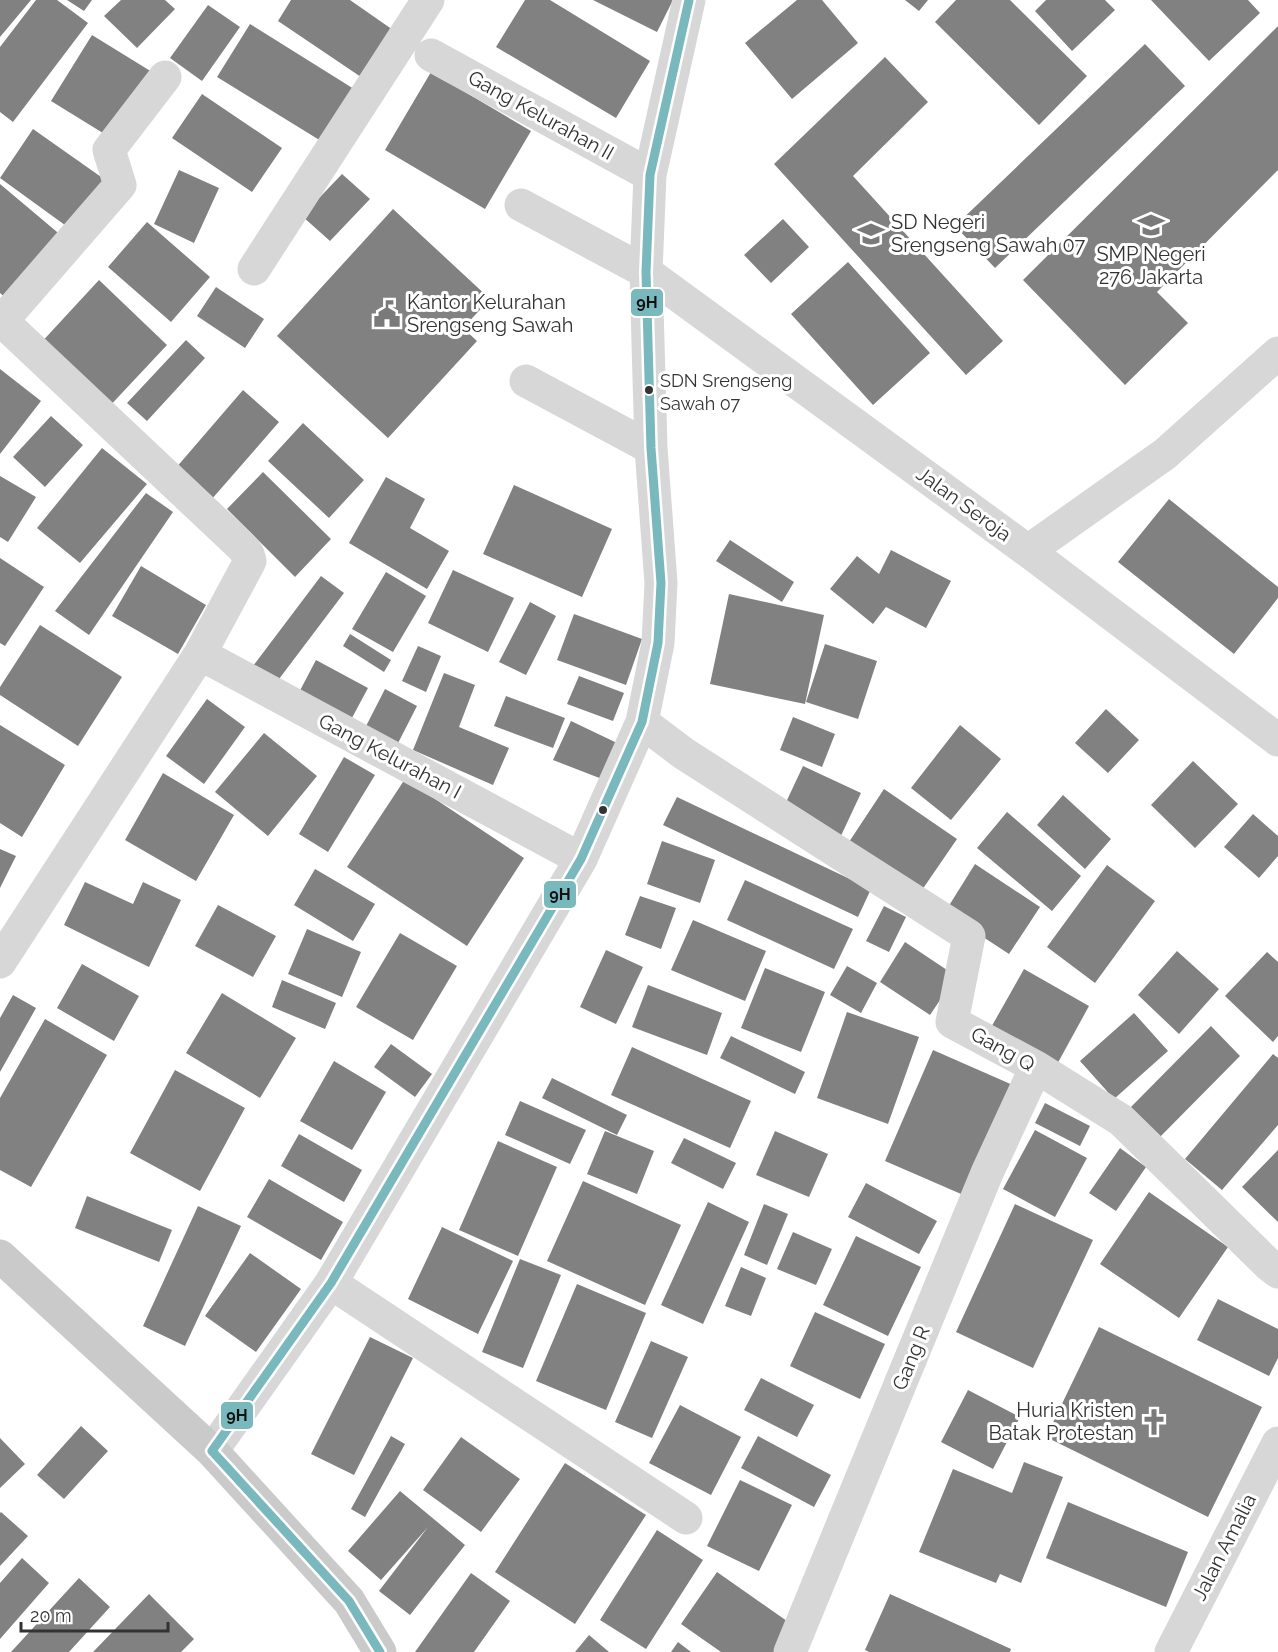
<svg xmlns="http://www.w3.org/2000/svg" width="1278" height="1652" font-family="Raleway,sans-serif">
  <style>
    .building { fill: #818181 }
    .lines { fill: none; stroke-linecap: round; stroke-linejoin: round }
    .minor { stroke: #d7d7d7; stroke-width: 33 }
    .major { stroke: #cacaca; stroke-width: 33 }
    .bus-1-casing { stroke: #fff; stroke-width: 14 }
    .bus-1 { stroke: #79b8bd; stroke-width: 9 }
    .bus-dot { fill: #333; stroke: #fff; stroke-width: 2 }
    .labels { text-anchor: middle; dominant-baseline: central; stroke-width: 6; stroke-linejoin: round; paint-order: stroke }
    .bus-label { font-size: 18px; fill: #333; stroke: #fff; text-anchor: start }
    .street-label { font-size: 20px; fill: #333; stroke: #fff }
    .poi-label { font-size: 20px; fill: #333; stroke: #fff; text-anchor: start }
    .line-badge { stroke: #fff; stroke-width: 2 }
    .pale-badge-label { font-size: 16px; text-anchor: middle; font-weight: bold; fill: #111 }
  </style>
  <rect width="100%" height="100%" fill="#fff"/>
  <path class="building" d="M0 0H31L0 37Z
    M36 0H57L88 23 13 122 0 112V47Z
    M67 0H92L84 11Z
    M121 0H165L175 9 137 48 104 16Z
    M291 0H350L393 30 361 77 278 21Z
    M525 0H550L650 61 616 118 496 47Z
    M593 0H673L657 32Z
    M797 0H822L858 43 792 99 745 43Z
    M905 0H928L919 11Z
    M956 0H1010L1087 76 1039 125 935 22Z
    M1046 0H1105L1115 10 1072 51 1035 11Z
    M1151 0H1248L1260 13 1209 61Z
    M208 5 240 27 202 81 170 58Z
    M250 24 354 89 321 141 217 77Z
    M1278 26V170L1157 292 1188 323 1125 385 1023 280Z
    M92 35 152 72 111 138 51 101Z
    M1145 44 1185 86 995 268 955 226Z
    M885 57 928 102 853 176 1003 341 966 375 774 164Z
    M431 72 531 131 485 209 385 150Z
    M202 94 282 148 252 192 172 138Z
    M33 129 104 179 69 228 0 178Z
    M179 170 219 188 194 243 154 224Z
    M342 174 370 199 330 241 302 216Z
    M0 184 63 237 9 301 0 293Z
    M393 209 490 299 463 328 477 341 388 438 277 336Z
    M783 219 809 247 771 283 744 255Z
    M147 222 210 277 171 322 108 267Z
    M848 262 930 353 873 405 791 314Z
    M99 280 167 345 106 410 38 346Z
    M216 287 264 319 245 348 197 316Z
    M186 340 205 358 147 421 127 403Z
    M0 369 41 401 0 454Z
    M243 390 279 422 211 500 175 469Z
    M51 416 83 445 45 487 13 457Z
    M303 423 364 480 329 518 268 461Z
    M102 448 147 484 80 563 37 528Z
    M263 472 331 539 295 577 227 509Z
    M0 476 36 497 8 542 0 537Z
    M386 477 425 499 410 528 449 551 427 589 349 543Z
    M514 485 612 529 582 597 483 554Z
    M146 493 173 512 89 635 55 611Z
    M1169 499 1278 587V598L1234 654 1118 562Z
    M730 540 794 582 782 602 716 561Z
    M891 550 951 581 926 628 886 607 873 624 830 589 857 556 879 574Z
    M0 558 44 587 5 646 0 643Z
    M141 566 206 605 178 654 112 616Z
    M453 570 514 598 488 652 428 623Z
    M386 572 426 596 393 652 352 629Z
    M321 576 344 593 276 683 253 666Z
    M729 594 824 615 805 704 710 684Z
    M530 602 556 616 526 675 499 662Z
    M574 614 642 639 626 685 557 660Z
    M40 625 122 677 78 746 0 695V687Z
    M350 634 391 660 384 672 343 646Z
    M825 644 877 661 858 719 806 702Z
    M418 646 441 656 426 692 402 681Z
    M316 660 368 688 346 729 295 700Z
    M444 673 475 685 459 727 509 748 493 785 413 750Z
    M579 676 624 693 613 721 567 704Z
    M385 689 417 706 395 749 363 732Z
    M506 696 565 718 553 748 494 726Z
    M207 699 245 727 204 784 166 756Z
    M1106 709 1139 740 1108 773 1075 743Z
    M793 717 835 734 822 767 780 750Z
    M571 721 617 743 602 779 553 760Z
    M0 725 65 765 22 837 0 823Z
    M960 725 1001 759 951 820 911 788Z
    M264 733 317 776 268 836 215 792Z
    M344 757 375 775 328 852 299 834Z
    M1193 761 1238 804 1195 848 1151 805Z
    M803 766 861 793 839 840 781 813Z
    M163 773 234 815 196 881 125 840Z
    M405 779 524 858 467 946 347 867Z
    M884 789 957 839 922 890 849 842Z
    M1063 795 1111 839 1085 869 1037 825Z
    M677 797 871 889 858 917 663 825Z
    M1007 812 1081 876 1052 911 977 848Z
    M1253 814 1278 836V856L1259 878 1224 847Z
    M662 841 715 860 700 903 647 884Z
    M0 849 16 856 0 888Z
    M975 864 1040 907 1009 954 945 912Z
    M1107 865 1155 901 1095 983 1047 947Z
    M315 869 375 904 353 941 294 905Z
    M745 880 853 929 834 969 727 920Z
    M85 882 133 904 143 882 181 900 149 967 64 925Z
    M640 896 676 908 661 949 625 935Z
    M218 905 276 936 253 977 195 946Z
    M884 906 906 917 889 952 866 941Z
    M693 920 766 951 745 1001 671 970Z
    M307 929 361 952 342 997 288 974Z
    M400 933 457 966 413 1040 356 1007Z
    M905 942 956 976 930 1015 880 982Z
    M606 950 643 967 616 1024 580 1007Z
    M1177 951 1219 989 1179 1034 1138 995Z
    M1267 952 1278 962V1036L1273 1042 1225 996Z
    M82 964 139 996 114 1041 57 1008Z
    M847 966 877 983 861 1013 830 995Z
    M765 968 825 992 801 1052 741 1028Z
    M1024 969 1089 1006 1055 1068 989 1031Z
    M282 980 336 1003 325 1029 272 1007Z
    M648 985 722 1013 707 1055 632 1027Z
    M222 993 296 1038 260 1098 186 1053Z
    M13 995 36 1008 0 1072V1018Z
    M847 1012 919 1037 888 1124 817 1098Z
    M1134 1013 1168 1051 1114 1099 1080 1061Z
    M45 1019 107 1055 31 1187 0 1170V1098Z
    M1211 1026 1240 1056 1157 1140 1128 1110Z
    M731 1036 805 1072 795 1094 720 1058Z
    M391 1044 432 1074 415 1097 374 1067Z
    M632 1047 751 1101 730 1148 611 1095Z
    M933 1050 1015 1086 968 1197 885 1161Z
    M1273 1054 1278 1058V1125L1222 1190 1185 1159Z
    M334 1061 386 1092 352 1150 300 1121Z
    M175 1070 245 1108 200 1191 130 1153Z
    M552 1078 627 1115 617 1135 542 1098Z
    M520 1101 586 1130 570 1164 505 1135Z
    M1045 1103 1090 1126 1080 1146 1035 1123Z
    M1035 1130 1087 1158 1055 1217 1003 1189Z
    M605 1131 654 1151 637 1194 587 1174Z
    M775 1131 828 1154 809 1197 756 1175Z
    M299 1134 362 1170 344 1202 281 1166Z
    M684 1138 736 1163 723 1189 671 1163Z
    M498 1141 557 1167 518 1256 459 1230Z
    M1120 1148 1146 1167 1116 1211 1089 1193Z
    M1278 1150V1222L1242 1187Z
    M269 1179 343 1222 321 1260 247 1217Z
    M583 1181 681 1225 645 1305 547 1261Z
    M866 1183 937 1221 919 1254 848 1217Z
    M1149 1192 1228 1247 1179 1318 1100 1264Z
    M87 1196 172 1230 159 1262 75 1228Z
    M708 1202 749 1222 703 1324 661 1305Z
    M764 1204 788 1214 767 1265 744 1255Z
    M1015 1204 1093 1240 1033 1368 956 1332Z
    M198 1206 241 1226 185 1346 143 1326Z
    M442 1227 513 1261 478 1334 408 1299Z
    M793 1232 832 1249 816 1285 777 1269Z
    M856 1236 921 1267 888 1336 823 1305Z
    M250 1253 301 1289 256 1352 205 1316Z
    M520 1259 561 1275 523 1368 482 1352Z
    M741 1267 766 1278 751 1316 725 1306Z
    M577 1284 646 1313 606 1410 536 1381Z
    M1218 1299 1278 1329V1358L1269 1376 1197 1340Z
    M815 1312 885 1344 860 1399 790 1366Z
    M1099 1327 1262 1407 1208 1517 1046 1437Z
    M370 1337 413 1358 354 1475 311 1454Z
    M651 1341 688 1357 652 1438 615 1422Z
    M761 1378 814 1405 797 1437 744 1410Z
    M968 1390 1020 1417 993 1469 941 1442Z
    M680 1405 741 1437 711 1495 649 1463Z
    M81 1426 108 1451 64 1499 37 1475Z
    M391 1436 405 1444 365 1517 351 1509Z
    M758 1436 831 1475 814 1507 741 1468Z
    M461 1437 520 1479 481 1532 423 1490Z
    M0 1438 25 1464 0 1488Z
    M1024 1462 1063 1477 1021 1583 1000 1574 996 1583 919 1552 953 1469 1012 1493Z
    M565 1463 646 1515 575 1624 495 1572Z
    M740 1480 792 1505 759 1571 707 1546Z
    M400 1491 465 1545 410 1615 379 1591 428 1527 381 1580 348 1551Z
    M1068 1502 1188 1552 1166 1607 1046 1558Z
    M1 1512 28 1536 0 1566V1513Z
    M657 1530 703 1560 646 1649 600 1620Z
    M22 1558 49 1583 0 1639V1583Z
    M717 1572 794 1626 776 1652H721L681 1624Z
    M471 1573 510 1601 474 1652H415Z
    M79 1578 110 1607 69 1652H11Z
    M149 1594 194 1639 181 1652H93Z
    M890 1594 1011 1649 1010 1652H869L865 1650Z
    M589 1635 609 1652H575Z
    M678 1642 691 1652H671Z"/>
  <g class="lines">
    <path class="minor" d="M431 55 650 175
      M521 205 646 272 1028 551 1278 740
      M254 269 428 0
      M0 319 241 546 248 554 250 561 200 654 0 962
      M2 321 120 185 109 150 165 77
      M526 381 651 448
      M1028 551 1165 454 1278 353
      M200 654 581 859
      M642 722 683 753 969 936 952 1022 1036 1067 1121 1120 1269 1265 1278 1272
      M331 1283 686 1518
      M212 1451 331 1283 581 859 642 722 658 643 661 583 651 448 646 272 650 175 689 0
      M790 1652 987 1173 1036 1067
      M1171 1652 1278 1443"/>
    <path class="major" d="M0 1256 212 1451 349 1601 380 1652"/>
    <defs>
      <path id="bus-1" d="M380 1652 349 1601 212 1451 331 1283 581 859 642 722 658 643 661 583 651 448 646 272 650 175 689 0"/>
    </defs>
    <use href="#bus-1" class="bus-1-casing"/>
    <use href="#bus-1" class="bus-1"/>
  </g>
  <defs>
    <symbol id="school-bare" viewBox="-9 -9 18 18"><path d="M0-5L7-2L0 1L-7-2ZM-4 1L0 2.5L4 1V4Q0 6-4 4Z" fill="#7a7a7a" stroke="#fff" stroke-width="2.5" paint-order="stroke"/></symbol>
    <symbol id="civic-bare" viewBox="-9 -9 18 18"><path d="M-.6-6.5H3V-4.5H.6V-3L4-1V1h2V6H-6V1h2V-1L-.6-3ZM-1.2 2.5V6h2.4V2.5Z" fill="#7a7a7a" stroke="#fff" stroke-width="2.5" paint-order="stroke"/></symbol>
    <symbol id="church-bare" viewBox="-9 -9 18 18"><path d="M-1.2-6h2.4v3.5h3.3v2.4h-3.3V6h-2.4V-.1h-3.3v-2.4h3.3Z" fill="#7a7a7a" stroke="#fff" stroke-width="2.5" paint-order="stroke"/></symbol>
  </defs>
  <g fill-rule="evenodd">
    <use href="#school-bare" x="1132" y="206" width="38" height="38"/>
    <use href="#school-bare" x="852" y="215" width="38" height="38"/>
    <use href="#civic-bare" x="368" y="295" width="38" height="38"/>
    <use href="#church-bare" x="1135" y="1403" width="38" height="38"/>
  </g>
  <g class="bus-dot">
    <circle cx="649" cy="390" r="5"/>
    <circle cx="603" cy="810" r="5"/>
  </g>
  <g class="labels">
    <g class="bus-label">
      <text x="660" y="380">SDN Srengseng<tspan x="660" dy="23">Sawah 07</tspan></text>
    </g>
    <g class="street-label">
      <text transform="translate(541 115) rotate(29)">Gang Kelurahan II</text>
      <text transform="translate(964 504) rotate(36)">Jalan Seroja</text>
      <text transform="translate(390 756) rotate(28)">Gang Kelurahan I</text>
      <text transform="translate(1003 1049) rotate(29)">Gang Q</text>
      <text transform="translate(911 1358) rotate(-68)">Gang R</text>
      <text transform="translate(1224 1547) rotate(-63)">Jalan Amalia</text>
    </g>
    <g class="poi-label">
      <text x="891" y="222">SD Negeri<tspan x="891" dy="23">Srengseng Sawah 07</tspan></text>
      <text x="1151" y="254" text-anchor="middle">SMP Negeri<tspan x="1151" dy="23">276 Jakarta</tspan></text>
      <text x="407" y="302">Kantor Kelurahan<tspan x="407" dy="23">Srengseng Sawah</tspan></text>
      <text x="1134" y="1410" text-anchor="end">Huria Kristen<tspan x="1134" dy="23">Batak Protestan</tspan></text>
    </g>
  </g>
  <g class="line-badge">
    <rect x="630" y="288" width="34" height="29" rx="6" fill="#79b8bd"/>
    <rect x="543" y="880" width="34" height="29" rx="6" fill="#79b8bd"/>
    <rect x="220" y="1401" width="34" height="29" rx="6" fill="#79b8bd"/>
  </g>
  <g class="pale-badge-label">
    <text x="647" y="308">9H</text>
    <text x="560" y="900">9H</text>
    <text x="237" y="1421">9H</text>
  </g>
  <path d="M21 1622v9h147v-9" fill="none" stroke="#333333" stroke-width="3"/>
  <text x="30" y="1622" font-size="18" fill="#333333" stroke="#ffffff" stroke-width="4.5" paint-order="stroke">20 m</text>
</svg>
